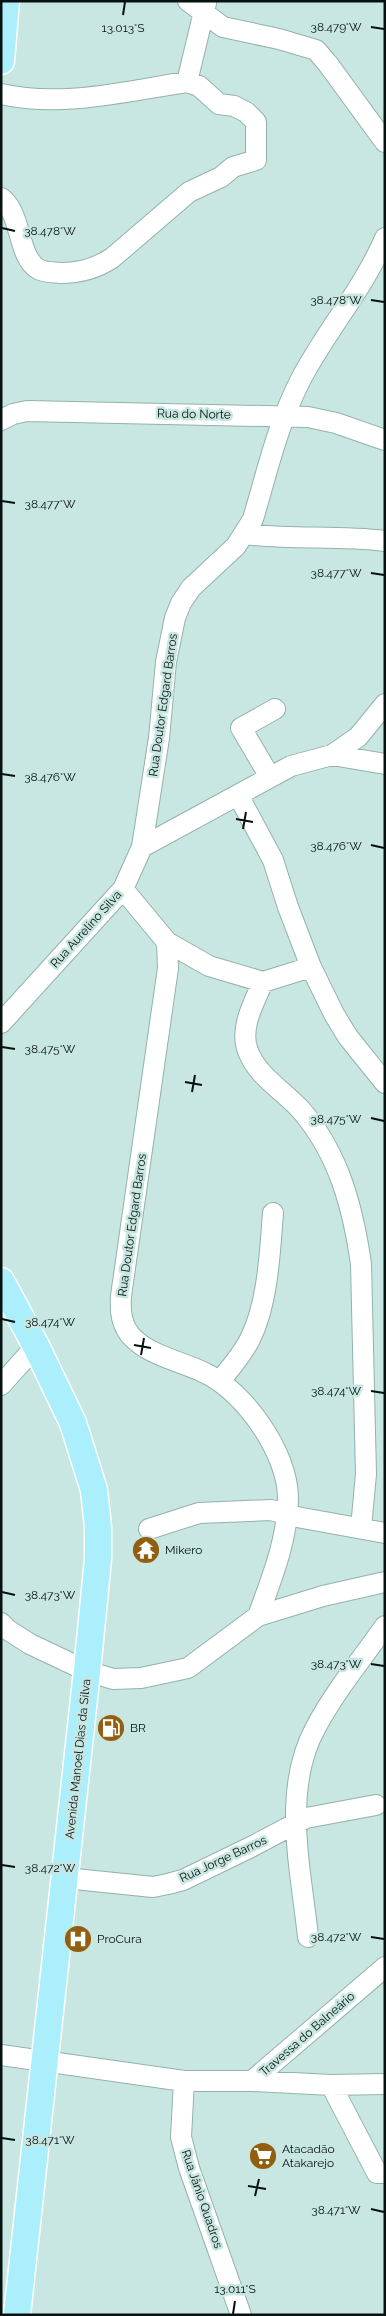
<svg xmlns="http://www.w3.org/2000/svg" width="386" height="2316" font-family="Raleway,sans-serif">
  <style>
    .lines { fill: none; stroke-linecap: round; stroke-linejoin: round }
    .minor-casing { stroke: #94b1ad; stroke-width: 22 }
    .major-casing { stroke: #fff; stroke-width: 29 }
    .minor { stroke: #fff; stroke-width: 20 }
    .major { stroke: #aaeffb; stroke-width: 26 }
    .ticks { fill: none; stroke: #071110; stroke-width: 2 }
    .labels { text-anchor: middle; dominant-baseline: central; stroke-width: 5; stroke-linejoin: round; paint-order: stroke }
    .street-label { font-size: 12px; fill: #071110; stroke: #c8e6e2 }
    .poi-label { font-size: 12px; fill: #071110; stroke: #c8e6e2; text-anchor: start }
    .ticks-label { font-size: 12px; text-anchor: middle; fill: #071110; stroke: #c8e6e2; stroke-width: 5; stroke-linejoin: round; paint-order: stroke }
  </style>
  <rect width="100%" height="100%" fill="#c8e6e2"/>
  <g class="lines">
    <defs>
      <path id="minor" d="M188 1 223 27 279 39 316 50 328 64 385 142
        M187 82 206 3
        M1 94C62 108 127 91 187 82L199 86 219 104 234 106 246 112 256 122V160L233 167 221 177 189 192 112 258C97 268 79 273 61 273 53 272 45 273 38 269 17 256 22 213 1 198
        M1 420 13 414 27 411 308 417 336 423 385 440
        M245 534C291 540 338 535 385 541
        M332 755 385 764
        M270 777 241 728 275 709
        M238 795 273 860 288 907 311 967 334 1014 348 1037 385 1083
        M142 847 291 766 332 755 358 737 385 704
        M123 889 167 942 168 968 121 1296C120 1311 121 1326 133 1338 151 1356 183 1362 205 1373 244 1391 288 1453 288 1498 288 1538 272 1578 258 1616
        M167 942 209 966 263 982 311 967
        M263 982C254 1002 239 1029 248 1051 257 1076 284 1091 301 1110 339 1154 353 1208 361 1264L366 1474 361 1528
        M1 1023 123 889 142 847 159 738 166 662 175 618 181 603 191 588 236 546 253 519C267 472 278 423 301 379 326 331 364 288 385 238
        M220 1381C231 1367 244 1353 251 1337 268 1302 270 1251 273 1213
        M1 1385 36 1346
        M149 1529 199 1513 271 1510 297 1517 385 1533
        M1 1623 8 1630 30 1644 87 1671 113 1679 141 1678 188 1668 258 1616 323 1596 385 1582
        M65 1878 153 1887 168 1884 183 1880 251 1847 306 1818 376 1805
        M308 1937C301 1869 281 1790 316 1727 335 1691 362 1659 385 1626
        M1 2055 184 2081H252L385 1967
        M184 2081 181 2137 189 2168 241 2315
        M252 2081 331 2085 385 2084
        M331 2085 377 2173H385"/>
      <path id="major" d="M1 61 6 1
        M1 1281 36 1346 73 1423 94 1490 98 1527V1559L87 1671 17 2315"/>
    </defs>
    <use href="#minor" class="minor-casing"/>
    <use href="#major" class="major-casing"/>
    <use href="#minor" class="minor"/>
    <use href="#major" class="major"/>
  </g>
  <path class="ticks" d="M123 15 125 2M371 27 384 29M2 228 15 231M371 300 384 302M2 501 15 503M371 573 384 575M2 774 15 776M236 819 253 822M243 829 246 812M371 845 384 848M2 1047 15 1049M185 1082 202 1085M192 1092 195 1075M371 1118 384 1121M2 1319 15 1322M134 1345 151 1348M141 1355 144 1338M371 1391 384 1393M2 1592 15 1595M371 1664 384 1666M2 1865 15 1867M371 1937 384 1939M2 2138 15 2140M248 2186 266 2189M255 2196 259 2179M371 2209 384 2212M233 2314 235 2301"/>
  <defs>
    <symbol id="temple-disc" viewBox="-11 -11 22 22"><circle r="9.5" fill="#925f10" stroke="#c8e6e2"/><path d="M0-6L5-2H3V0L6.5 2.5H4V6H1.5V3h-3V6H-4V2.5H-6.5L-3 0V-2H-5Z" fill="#fff"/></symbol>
    <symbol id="fuel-disc" viewBox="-11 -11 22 22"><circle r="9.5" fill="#925f10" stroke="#c8e6e2"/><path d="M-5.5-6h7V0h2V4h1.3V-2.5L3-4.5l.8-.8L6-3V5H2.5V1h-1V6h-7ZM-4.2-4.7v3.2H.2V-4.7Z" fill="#fff"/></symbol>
    <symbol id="hospital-disc" viewBox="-11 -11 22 22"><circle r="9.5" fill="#925f10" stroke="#c8e6e2"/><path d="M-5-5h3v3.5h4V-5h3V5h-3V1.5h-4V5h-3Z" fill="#fff"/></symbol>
    <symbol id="supermarket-disc" viewBox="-11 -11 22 22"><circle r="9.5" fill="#925f10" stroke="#c8e6e2"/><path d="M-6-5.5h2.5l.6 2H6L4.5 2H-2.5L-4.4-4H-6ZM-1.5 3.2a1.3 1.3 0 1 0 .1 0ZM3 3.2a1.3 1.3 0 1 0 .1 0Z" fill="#fff"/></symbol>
  </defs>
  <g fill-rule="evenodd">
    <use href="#temple-disc" x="130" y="1534" width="32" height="32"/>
    <use href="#fuel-disc" x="95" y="1712" width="32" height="32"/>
    <use href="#hospital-disc" x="62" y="1923" width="32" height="32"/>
    <use href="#supermarket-disc" x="247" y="2140" width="32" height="32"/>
  </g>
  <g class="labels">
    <g class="street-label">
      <text transform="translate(194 414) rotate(1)">Rua do Norte</text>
      <text transform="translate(163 705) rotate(-82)">Rua Doutor Edgard Barros</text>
      <text transform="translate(86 929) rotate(-48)">Rua Aurelino Silva</text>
      <text transform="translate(132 1225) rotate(-82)">Rua Doutor Edgard Barros</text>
      <text transform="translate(78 1759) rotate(-84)">Avenida Manoel Dias da Silva</text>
      <text transform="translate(223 1859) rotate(-25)">Rua Jorge Barros</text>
      <text transform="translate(307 2034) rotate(-41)">Travessa do Balneário</text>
      <text transform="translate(202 2199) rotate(71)">Rua Jânio Quadros</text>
    </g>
    <g class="poi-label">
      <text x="165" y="1550">Mikero</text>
      <text x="130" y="1728">BR</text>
      <text x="97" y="1939">ProCura</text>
      <text x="282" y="2149">Atacadão<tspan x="282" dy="14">Atakarejo</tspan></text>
    </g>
  </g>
  <g class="ticks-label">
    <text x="336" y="31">38.479°W</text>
    <text x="123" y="32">13.013°S</text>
    <text x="50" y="235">38.478°W</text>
    <text x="336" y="304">38.478°W</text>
    <text x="50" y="508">38.477°W</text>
    <text x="336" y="577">38.477°W</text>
    <text x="50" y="781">38.476°W</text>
    <text x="336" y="850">38.476°W</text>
    <text x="50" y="1053">38.475°W</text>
    <text x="336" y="1123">38.475°W</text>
    <text x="50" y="1326">38.474°W</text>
    <text x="336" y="1395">38.474°W</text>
    <text x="50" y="1599">38.473°W</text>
    <text x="336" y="1668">38.473°W</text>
    <text x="50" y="1872">38.472°W</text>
    <text x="336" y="1941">38.472°W</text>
    <text x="50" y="2144">38.471°W</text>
    <text x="336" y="2214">38.471°W</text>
    <text x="235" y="2293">13.011°S</text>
  </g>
  <rect width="386" height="2316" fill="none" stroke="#071110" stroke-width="5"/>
</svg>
